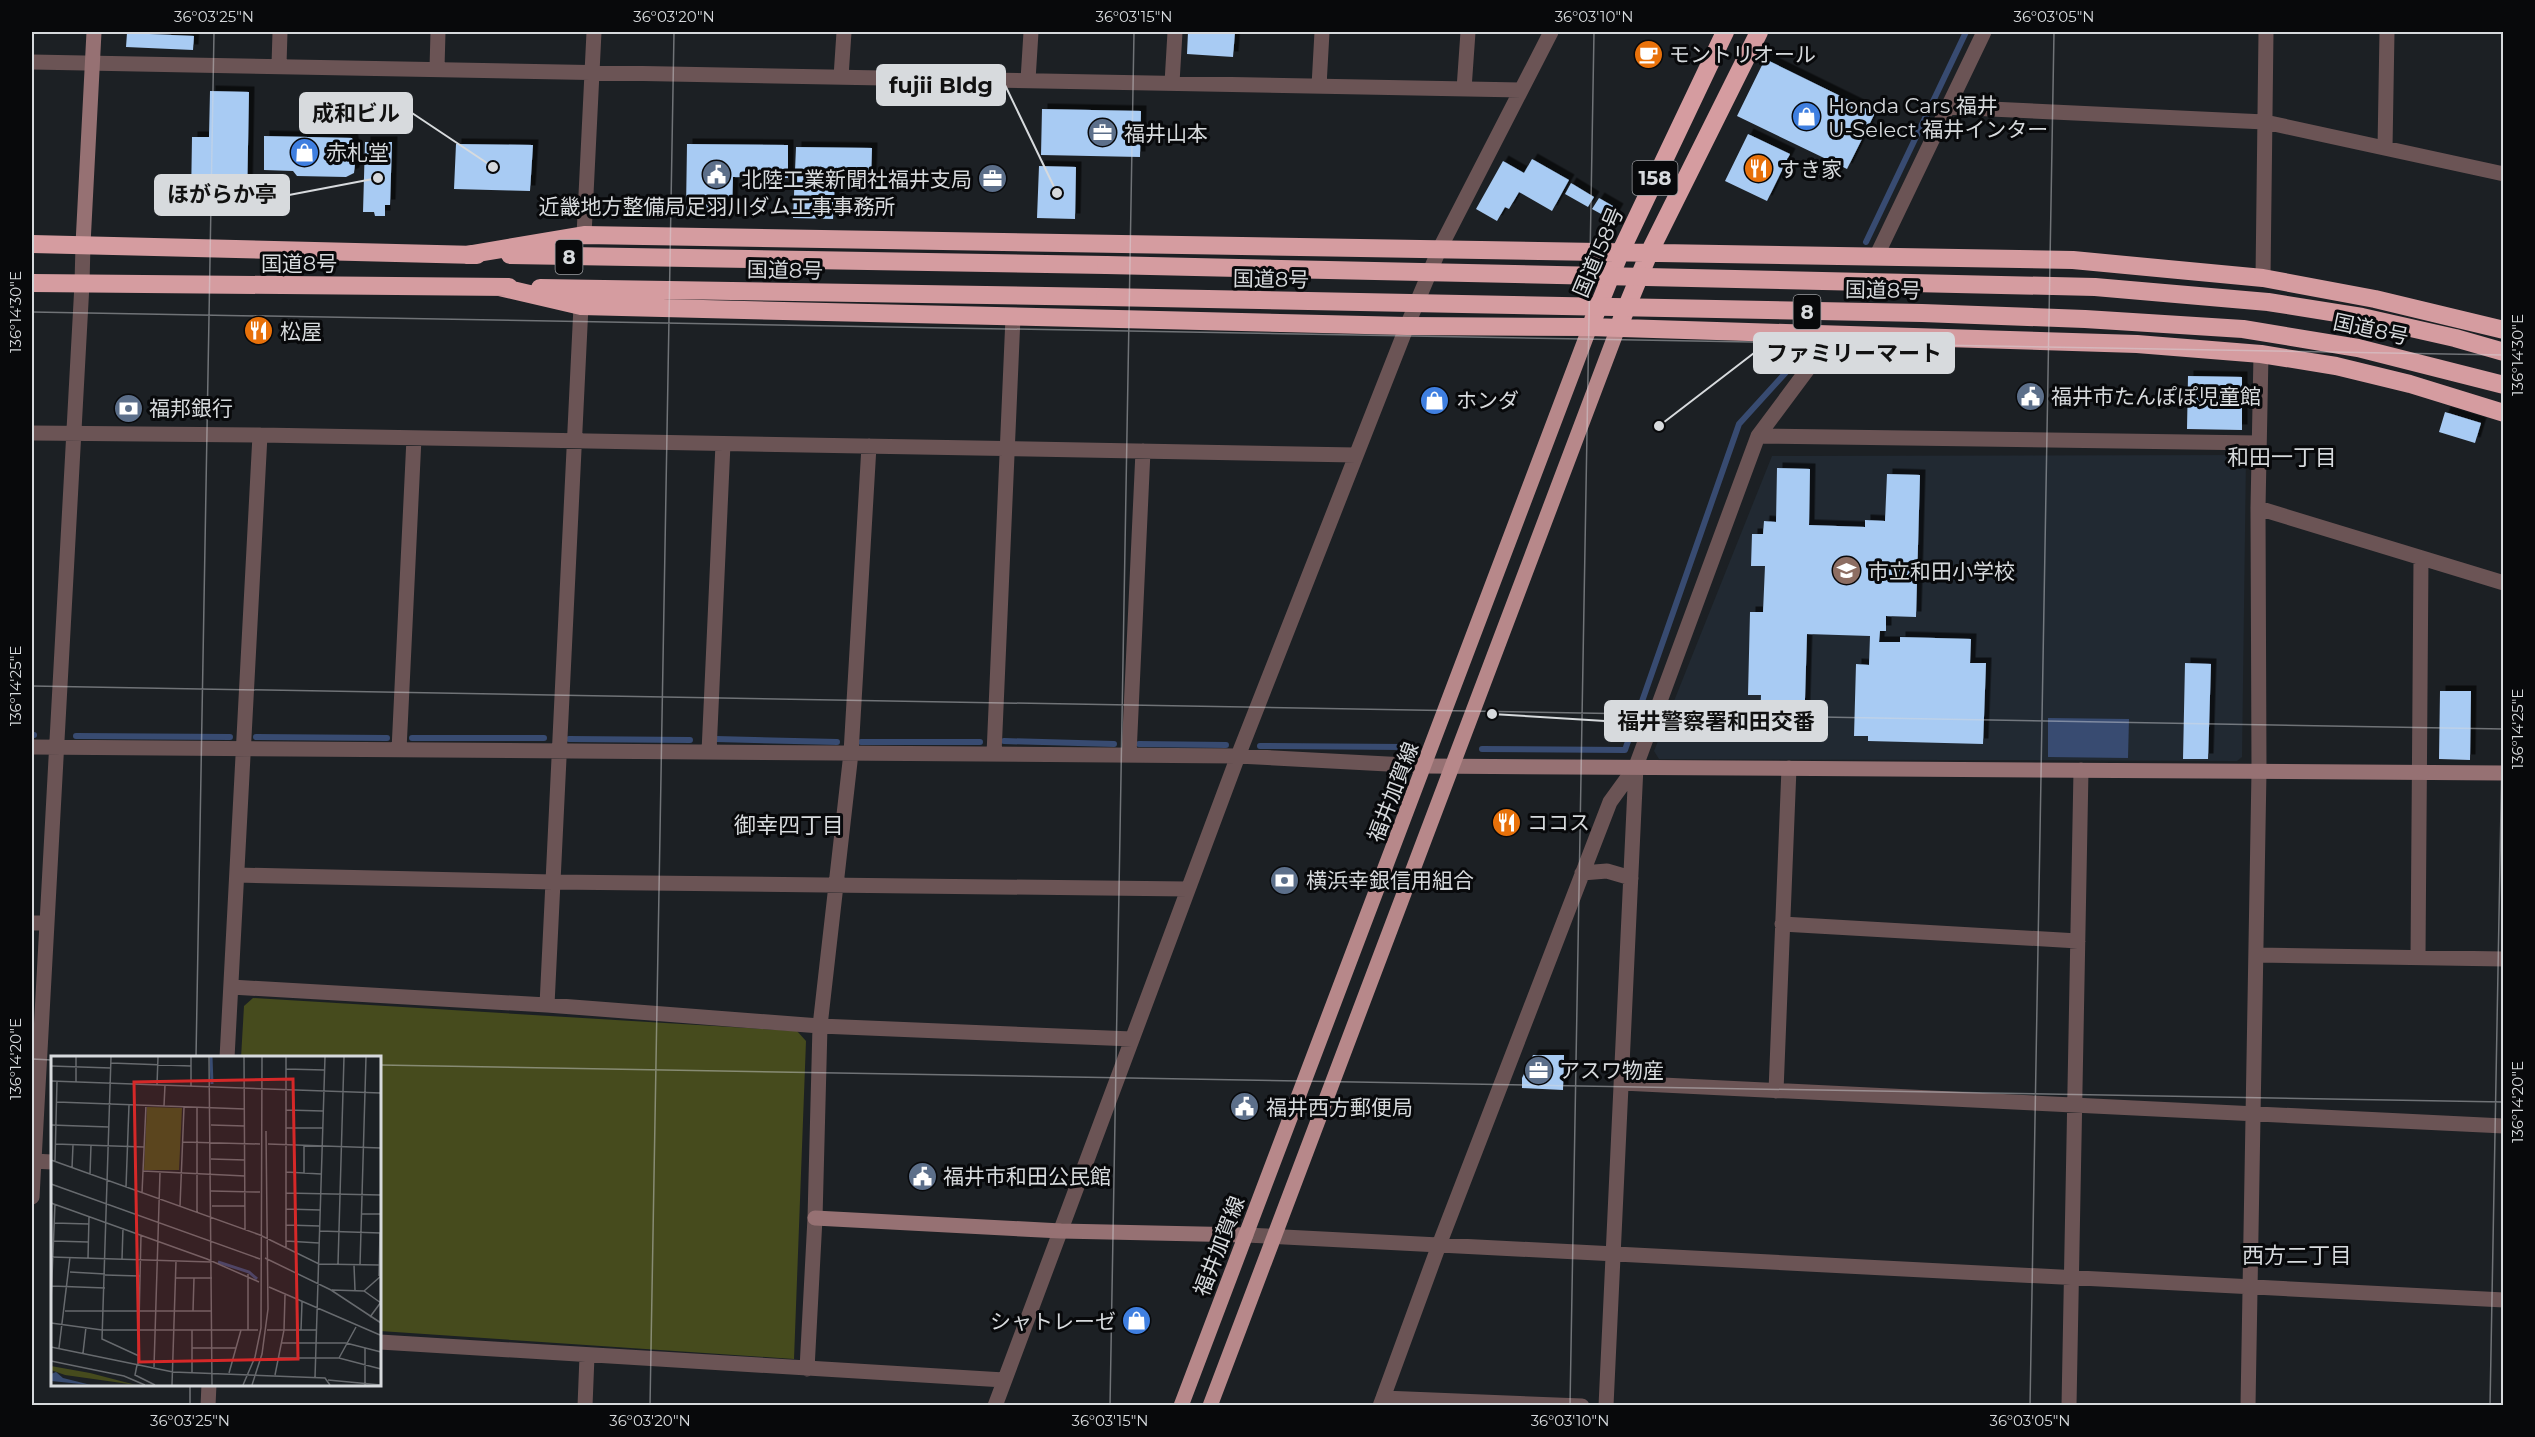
<svg xmlns="http://www.w3.org/2000/svg" width="2535" height="1437" font-family="Montserrat,'Noto Sans JP',sans-serif">
  <style>
    .built { fill: #212932 }
    .green { fill: #464b1d }
    .water { fill: #384b71 }
    .lines { fill: none; stroke-linecap: round; stroke-linejoin: round }
    .stream { stroke: #384b71; stroke-width: 6 }
    .building { fill: #a8cbf3; filter: url(#shadow) }
    .street { stroke: #6b5455; stroke-width: 15 }
    .secondary { stroke: #967173; stroke-width: 15 }
    .primary { stroke: #b7888a; stroke-width: 15 }
    .highway { stroke: #d59ca0; stroke-width: 18 }
    .highway-bridge { stroke: #d59ca0; stroke-width: 18 }
    .ticks { fill: none; stroke: #d7dadd; stroke-width: 1.5; stroke-opacity: 0.45 }
    .labels { text-anchor: middle; dominant-baseline: central; stroke-width: 6; stroke-linejoin: round; paint-order: stroke }
    .shield { fill: #08090b; stroke: #999b9e; stroke-width: 1.5 }
    .shield-label { font-size: 20px; font-weight: bold; fill: #d7dadd }
    .poi-label { font-size: 21px; fill: #d7dadd; stroke: #08090b; text-anchor: start }
    .street-label { font-size: 21px; fill: #d7dadd; stroke: #08090b }
    .neighbourhood-label { font-size: 22px; fill: #d7dadd; stroke: #08090b }
    .inset-river { fill: none; stroke: #384b71; stroke-width: 3 }
    .inset-road { fill: none; stroke: #676a6e; stroke-width: 1.5 }
    .view { fill: #d62828; fill-opacity: 0.15; stroke: #d62828; stroke-width: 3 }
    .inset-edge { fill: none; stroke: #d7dadd; stroke-width: 3 }
    .leader { fill: none; stroke: #d7dadd; stroke-width: 2 }
    .callout-dot { fill: #d7dadd; stroke: #08090b; stroke-width: 2 }
    .callout { fill: #d7dadd; stroke: #d7dadd; stroke-width: 2 }
    .callout-label { font-size: 22px; text-anchor: middle; font-weight: bold; fill: #111 }
    .neatline { fill: none; stroke: #d7dadd; stroke-width: 2 }
    .ticks-label { font-size: 15px; text-anchor: middle; fill: #d7dadd }
  </style>
  <defs>
    <filter id="shadow"><feDropShadow dx="5.5" dy="-5.5" stdDeviation="0" flood-color="#0009"/></filter>
  </defs>
  <rect width="100%" height="100%" fill="#1c2024"/>
  <path class="built" d="M2246 455 2242 757 2237 761 1659 759 1654 751 1772 456Z"/>
  <path class="green" d="M253 998 797 1031 806 1041 794 1359 380 1331V1058H241L244 1006Z"/>
  <path class="water" d="M2048 718 2129 719 2128 758 2048 757Z"/>
  <g class="lines">
    <path class="stream" d="M1866 242 1966 32
      M32 735H34
      M76 736 230 737
      M256 737 387 738
      M412 738H544
      M569 739 690 740
      M716 739 837 742
      M1004 741 1114 744
      M861 742H980
      M1139 744 1226 745
      M1260 746 1404 747
      M1482 749 1625 750 1739 424 1809 347"/>
  </g>
  <path class="building" d="M1188 32H1235L1233 57 1187 54Z
    M127 33 194 36 193 50 126 47Z
    M1765 59 1875 113 1847 169 1737 116Z
    M210 91 249 92 247 200 191 199 192 137H209Z
    M1042 109 1141 111 1140 157 1041 155Z
    M1748 134 1790 154 1767 201 1725 181Z
    M264 136 352 138 356 155 354 173 346 177 297 176 293 171 264 170Z
    M365 142H392L390 205H385V216H375L374 212H363Z
    M456 144 533 145 530 191 454 189Z
    M687 144 788 145V178L733 177 732 211 686 210Z
    M796 147 872 148 871 179H835L833 219 793 218Z
    M1532 159 1569 180 1552 211 1519 192 1509 209 1505 207 1497 221 1476 209 1503 161 1524 173Z
    M1039 166 1076 167 1075 219 1037 218Z
    M1571 183 1594 197 1588 207 1565 194Z
    M1599 198 1618 209 1612 220 1592 209Z
    M2188 376 2242 377V430L2187 429Z
    M2445 412 2481 423 2475 443 2439 432Z
    M1777 468 1810 469 1809 525 1865 527V520L1885 521 1887 474 1920 475 1916 617 1886 616V631H1880L1879 642H1900V637L1971 639 1970 663H1986L1983 744 1868 741V736H1854L1856 664 1869 665 1870 636 1807 634 1804 731 1760 729 1761 695H1748L1750 612H1763L1765 566H1751L1752 534H1763L1764 521 1776 522Z
    M2185 663 2211 664 2208 759H2183Z
    M2440 691H2471L2470 760 2439 759Z
    M1533 1055H1564L1563 1090 1522 1088V1078Z"/>
  <g class="lines">
    <path class="street" d="M32 62 1521 90
      M279 65 280 32
      M437 68 438 32
      M841 77 844 32
      M1028 80 1031 32
      M1172 83 1175 32
      M1319 86 1322 32
      M1464 89 1468 32
      M1947 107 2265 122 2504 174
      M2385 148 2387 32
      M584 235 594 32
      M1876 257 1984 32
      M2263 278 2266 32
      M32 433 260 435 1356 455
      M1758 436 2259 443
      M2258 508 2504 583
      M32 747 1238 756 1425 766
      M399 750 414 438
      M709 752 723 444
      M994 754 1013 317
      M1129 755 1143 451
      M1582 873 1607 871 1631 878
      M237 875 553 882 1188 889
      M32 923H47
      M1782 924 2078 941
      M2256 955 2504 959
      M2418 958 2421 558
      M231 987 547 1005 820 1026 1132 1039
      M547 1005 581 306
      M227 1058 260 435
      M1622 1083 2504 1126
      M1776 1091 1789 768
      M33 1161 52 1162
      M32 1197 82 284 83 244
      M1246 1235 2504 1300
      M380 1342 1004 1380
      M807 1369 815 1218 820 1026 851 753 869 446
      M1383 1398 1582 1406
      M208 1406 209 1384
      M585 1406 587 1356
      M995 1406 1238 756 1407 326 1439 250 1551 32
      M1380 1406 1439 1245 1610 802 1636 766 1758 436 1825 346 1827 335
      M1606 1406 1636 766
      M2069 1406 2081 770
      M2248 1406 2259 771 2258 508 2261 354"/>
    <path class="secondary" d="M83 244 94 32
      M1425 766 2504 773
      M815 1218 1061 1231 1246 1235"/>
    <path class="primary" d="M1181 1406 1590 327
      M1210 1406 1618 328"/>
    <path class="highway" d="M32 244 477 255
      M466 255 584 235 2073 260 2263 278 2375 299 2504 330
      M510 255 1106 265
      M32 283 509 287
      M499 287 581 306 1407 326 1590 327 2137 344 2261 354 2336 366 2410 384 2504 413
      M540 288 1105 297
      M1593 320 1620 253 1725 32
      M1621 321 1649 253 1759 32"/>
    <path class="highway-bridge" d="M1106 265 2095 287 2268 302 2362 317 2455 338 2504 352
      M1105 297 1922 313 2085 319 2243 329 2358 348 2504 385"/>
  </g>
  <path class="ticks" d="M32 312 2504 355M32 686 2504 729M196 1058 214 32M32 1059 52 1060M380 1065 2504 1102M190 1406V1384M650 1406 674 32M1110 1406 1134 32M1570 1406 1594 32M2030 1406 2054 32M2490 1406 2504 644"/>
  <defs>
    <symbol id="cafe-disc" viewBox="-11 -11 22 22"><circle r="9.5" fill="#e8710a" stroke="#08090b"/><path d="M-5.5-4.5H6V0H3Q3 3.5 0 3.5H-2.5Q-5.5 3.5-5.5 0ZM3-3.2v2h1.7v-2ZM-6 4.5H4V6H-6Z" fill="#fff"/></symbol>
    <symbol id="shop-disc" viewBox="-11 -11 22 22"><circle r="9.5" fill="#3f7fe0" stroke="#08090b"/><path d="M-5-2.5h2.3a2.7 3.5 0 0 1 5.4 0H5L5.5 6h-11ZM-1.5-2.5h3a1.5 2.3 0 0 0-3 0Z" fill="#fff"/></symbol>
    <symbol id="office-disc" viewBox="-11 -11 22 22"><circle r="9.5" fill="#5c6f8a" stroke="#08090b"/><path d="M-6-3h4V-5.5h4V-3h4V5H-6ZM-1-4.5V-3h2v-1.5ZM-6 0V1H6V0Z" fill="#fff"/></symbol>
    <symbol id="restaurant-disc" viewBox="-11 -11 22 22"><circle r="9.5" fill="#e8710a" stroke="#08090b"/><path d="M-5-6h1v4h1v-4h1v4h1v-4h1v5L-1.5 .5V6h-2V.5L-5-1ZM5-6V6H3V1.5H1.5Q1.5-4 5-6Z" fill="#fff"/></symbol>
    <symbol id="civic-disc" viewBox="-11 -11 22 22"><circle r="9.5" fill="#5c6f8a" stroke="#08090b"/><path d="M-.6-6.5H3V-4.5H.6V-3L4-1V1h2V6H-6V1h2V-1L-.6-3ZM-1.2 2.5V6h2.4V2.5Z" fill="#fff"/></symbol>
    <symbol id="bank-disc" viewBox="-11 -11 22 22"><circle r="9.5" fill="#5c6f8a" stroke="#08090b"/><path d="M-6-4H6V4H-6ZM0-2.3a2.3 2.3 0 1 0 0 4.6a2.3 2.3 0 1 0 0-4.6Z" fill="#fff"/></symbol>
    <symbol id="school-disc" viewBox="-11 -11 22 22"><circle r="9.5" fill="#8d6e63" stroke="#08090b"/><path d="M0-5L7-2L0 1L-7-2ZM-4 1L0 2.5L4 1V4Q0 6-4 4Z" fill="#fff"/></symbol>
  </defs>
  <g fill-rule="evenodd">
    <use href="#cafe-disc" x="1632" y="38" width="33" height="33"/>
    <use href="#shop-disc" x="1790" y="100" width="33" height="33"/>
    <use href="#office-disc" x="1086" y="116" width="33" height="33"/>
    <use href="#shop-disc" x="288" y="136" width="33" height="33"/>
    <use href="#restaurant-disc" x="1742" y="152" width="33" height="33"/>
    <use href="#civic-disc" x="700" y="158" width="33" height="33"/>
    <use href="#office-disc" x="976" y="162" width="33" height="33"/>
    <use href="#restaurant-disc" x="242" y="314" width="33" height="33"/>
    <use href="#civic-disc" x="2014" y="380" width="33" height="33"/>
    <use href="#shop-disc" x="1418" y="384" width="33" height="33"/>
    <use href="#bank-disc" x="112" y="392" width="33" height="33"/>
    <use href="#school-disc" x="1830" y="554" width="33" height="33"/>
    <use href="#restaurant-disc" x="1490" y="806" width="33" height="33"/>
    <use href="#bank-disc" x="1268" y="864" width="33" height="33"/>
    <use href="#office-disc" x="1522" y="1054" width="33" height="33"/>
    <use href="#civic-disc" x="1228" y="1090" width="33" height="33"/>
    <use href="#civic-disc" x="906" y="1160" width="33" height="33"/>
    <use href="#shop-disc" x="1120" y="1304" width="33" height="33"/>
  </g>
  <g class="labels">
    <g class="shield">
      <rect x="1632.5" y="161" width="45" height="34" rx="4.5"/>
      <rect x="555.5" y="240" width="27" height="34" rx="4.5"/>
      <rect x="1793.5" y="295" width="27" height="34" rx="4.5"/>
    </g>
    <g class="shield-label">
      <text x="1655" y="178">158</text>
      <text x="569" y="257">8</text>
      <text x="1807" y="312">8</text>
    </g>
    <g class="poi-label">
      <text x="1669" y="54">モントリオール</text>
      <text x="1828" y="105">Honda Cars 福井<tspan x="1828" dy="24">U-Select 福井インター</tspan></text>
      <text x="1124" y="133">福井山本</text>
      <text x="326" y="152">赤札堂</text>
      <text x="1779" y="169">すき家</text>
      <text x="972" y="179" text-anchor="end">北陸工業新聞社福井支局</text>
      <text x="717" y="206" text-anchor="middle">近畿地方整備局足羽川ダム工事事務所</text>
      <text x="280" y="331">松屋</text>
      <text x="2051" y="396">福井市たんぽぽ児童館</text>
      <text x="1456" y="400">ホンダ</text>
      <text x="149" y="408">福邦銀行</text>
      <text x="1868" y="571">市立和田小学校</text>
      <text x="1527" y="822">ココス</text>
      <text x="1306" y="880">横浜幸銀信用組合</text>
      <text x="1559" y="1070">アスワ物産</text>
      <text x="1266" y="1107">福井西方郵便局</text>
      <text x="943" y="1176">福井市和田公民館</text>
      <text x="1116" y="1321" text-anchor="end">シャトレーゼ</text>
    </g>
    <g class="street-label">
      <text transform="translate(1598 252) rotate(-67)">国道158号</text>
      <text x="299" y="263">国道8号</text>
      <text transform="translate(785 270) rotate(1)">国道8号</text>
      <text transform="translate(1271 279) rotate(1)">国道8号</text>
      <text transform="translate(1883 290) rotate(1)">国道8号</text>
      <text transform="translate(2371 329) rotate(12)">国道8号</text>
      <text transform="translate(1393 792) rotate(-69)">福井加賀線</text>
      <text transform="translate(1219 1246) rotate(-69)">福井加賀線</text>
    </g>
    <g class="neighbourhood-label">
      <text x="2282" y="457">和田一丁目</text>
      <text x="789" y="825">御幸四丁目</text>
      <text x="2297" y="1255">西方二丁目</text>
    </g>
  </g>
  <g transform="translate(51 1056)">
    <rect width="330" height="330" fill="#1c2024"/>
    <path d="M96 51 131 52 128 114H93ZM0 310 39 317 85 329 14 319 0 314Z" fill="#464b1d"/>
    <path d="M5 316 12 322 40 329 0 325V318Z" fill="#384b71"/>
    <path class="inset-river" d="M160 1 161 28M167 206 198 216 206 223"/>
    <path class="inset-road" d="M60 1 51 283 88 300M158 1 161 329M193 1 194 174M60 7 140 10M0 10 60 12M235 13 273 14M0 25 330 37M25 26V1M106 29 107 1M140 30V1M6 46 194 53M113 50 114 29M146 51V156M235 54 272 55M0 69 58 71M160 69 194 70M235 72H272M132 86 209 88M4 88 93 91M217 88 330 92M253 89V117M160 103 194 104M0 104 209 179 268 208 328 209M4 105 6 25M21 112 22 89M92 115 194 120M235 116 270 118M39 118 40 89M0 128 209 203M75 131 78 49M160 135 209 136M91 137 95 49M235 137 330 139M0 147 156 203 208 226M129 150 133 51M161 150H194M235 153 269 154M310 158H330M3 167 38 168M235 169 269 170M269 175 330 177M2 185 37 186M235 185 268 187M235 191V1M0 201 160 206M37 202 38 161M214 202 280 234 330 267M71 203 72 172M287 208 293 1M303 209 304 234M309 209 315 1M19 216 54 218M197 218V274M54 219 89 220M328 220 329 177M125 222H161M1 230 54 232M218 231 329 279M281 234 313 235 330 247M313 235 330 220M0 246 4 148M14 255H161M142 255 143 222M319 261 330 246M0 267 51 274H207M141 274V316M216 274H266M250 274 251 246M230 287H295L330 296M0 291 122 316 274 322 279 329M8 292 19 201M141 292H185M32 297 35 271M227 302H288L330 313M288 302 305 271M0 305 73 320 94 329M87 308 90 179M86 309 84 319 104 329M103 311 109 116M178 317 190 274M224 319 233 274 234 239M264 322 274 1M277 324 330 329M121 329 125 205M192 329 204 301 210 272 211 1M201 329 211 298 217 253 215 75M314 329V292"/>
    <path class="view" d="M242 23 247 303 88 306 83 26Z"/>
    <rect width="330" height="330" class="inset-edge"/>
  </g>
  <path class="leader" d="M1057 193L1005 85M493 167L412 113M378 178L289 195M1659 426L1754 353M1492 714L1605 721"/>
  <g class="callout-dot">
    <circle cx="1057" cy="193" r="6"/>
    <circle cx="493" cy="167" r="6"/>
    <circle cx="378" cy="178" r="6"/>
    <circle cx="1659" cy="426" r="6"/>
    <circle cx="1492" cy="714" r="6"/>
  </g>
  <g class="callout">
    <rect x="877" y="65" width="128" height="40" rx="6"/>
    <rect x="300" y="93" width="112" height="40" rx="6"/>
    <rect x="155" y="175" width="134" height="40" rx="6"/>
    <rect x="1754" y="333" width="200" height="40" rx="6"/>
    <rect x="1605" y="701" width="222" height="40" rx="6"/>
  </g>
  <g class="callout-label">
    <text x="941" y="93">fujii Bldg</text>
    <text x="356" y="121">成和ビル</text>
    <text x="222" y="202">ほがらか亭</text>
    <text x="1854" y="361">ファミリーマート</text>
    <text x="1716" y="729">福井警察署和田交番</text>
  </g>
  <rect width="2535" height="1437" fill="none" stroke="#08090b" stroke-width="66"/>
  <rect x="33" y="33" width="2469" height="1371" class="neatline"/>
  <g class="ticks-label">
    <text x="214" y="22">36°03'25"N</text>
    <text x="674" y="22">36°03'20"N</text>
    <text x="1134" y="22">36°03'15"N</text>
    <text x="1594" y="22">36°03'10"N</text>
    <text x="2054" y="22">36°03'05"N</text>
    <text transform="translate(16 312) rotate(-90)" y="5">136°14'30"E</text>
    <text transform="translate(2518 355) rotate(-90)" y="5">136°14'30"E</text>
    <text transform="translate(16 686) rotate(-90)" y="5">136°14'25"E</text>
    <text transform="translate(2518 729) rotate(-90)" y="5">136°14'25"E</text>
    <text transform="translate(16 1059) rotate(-90)" y="5">136°14'20"E</text>
    <text transform="translate(2518 1102) rotate(-90)" y="5">136°14'20"E</text>
    <text x="190" y="1426">36°03'25"N</text>
    <text x="650" y="1426">36°03'20"N</text>
    <text x="1110" y="1426">36°03'15"N</text>
    <text x="1570" y="1426">36°03'10"N</text>
    <text x="2030" y="1426">36°03'05"N</text>
  </g>
</svg>
